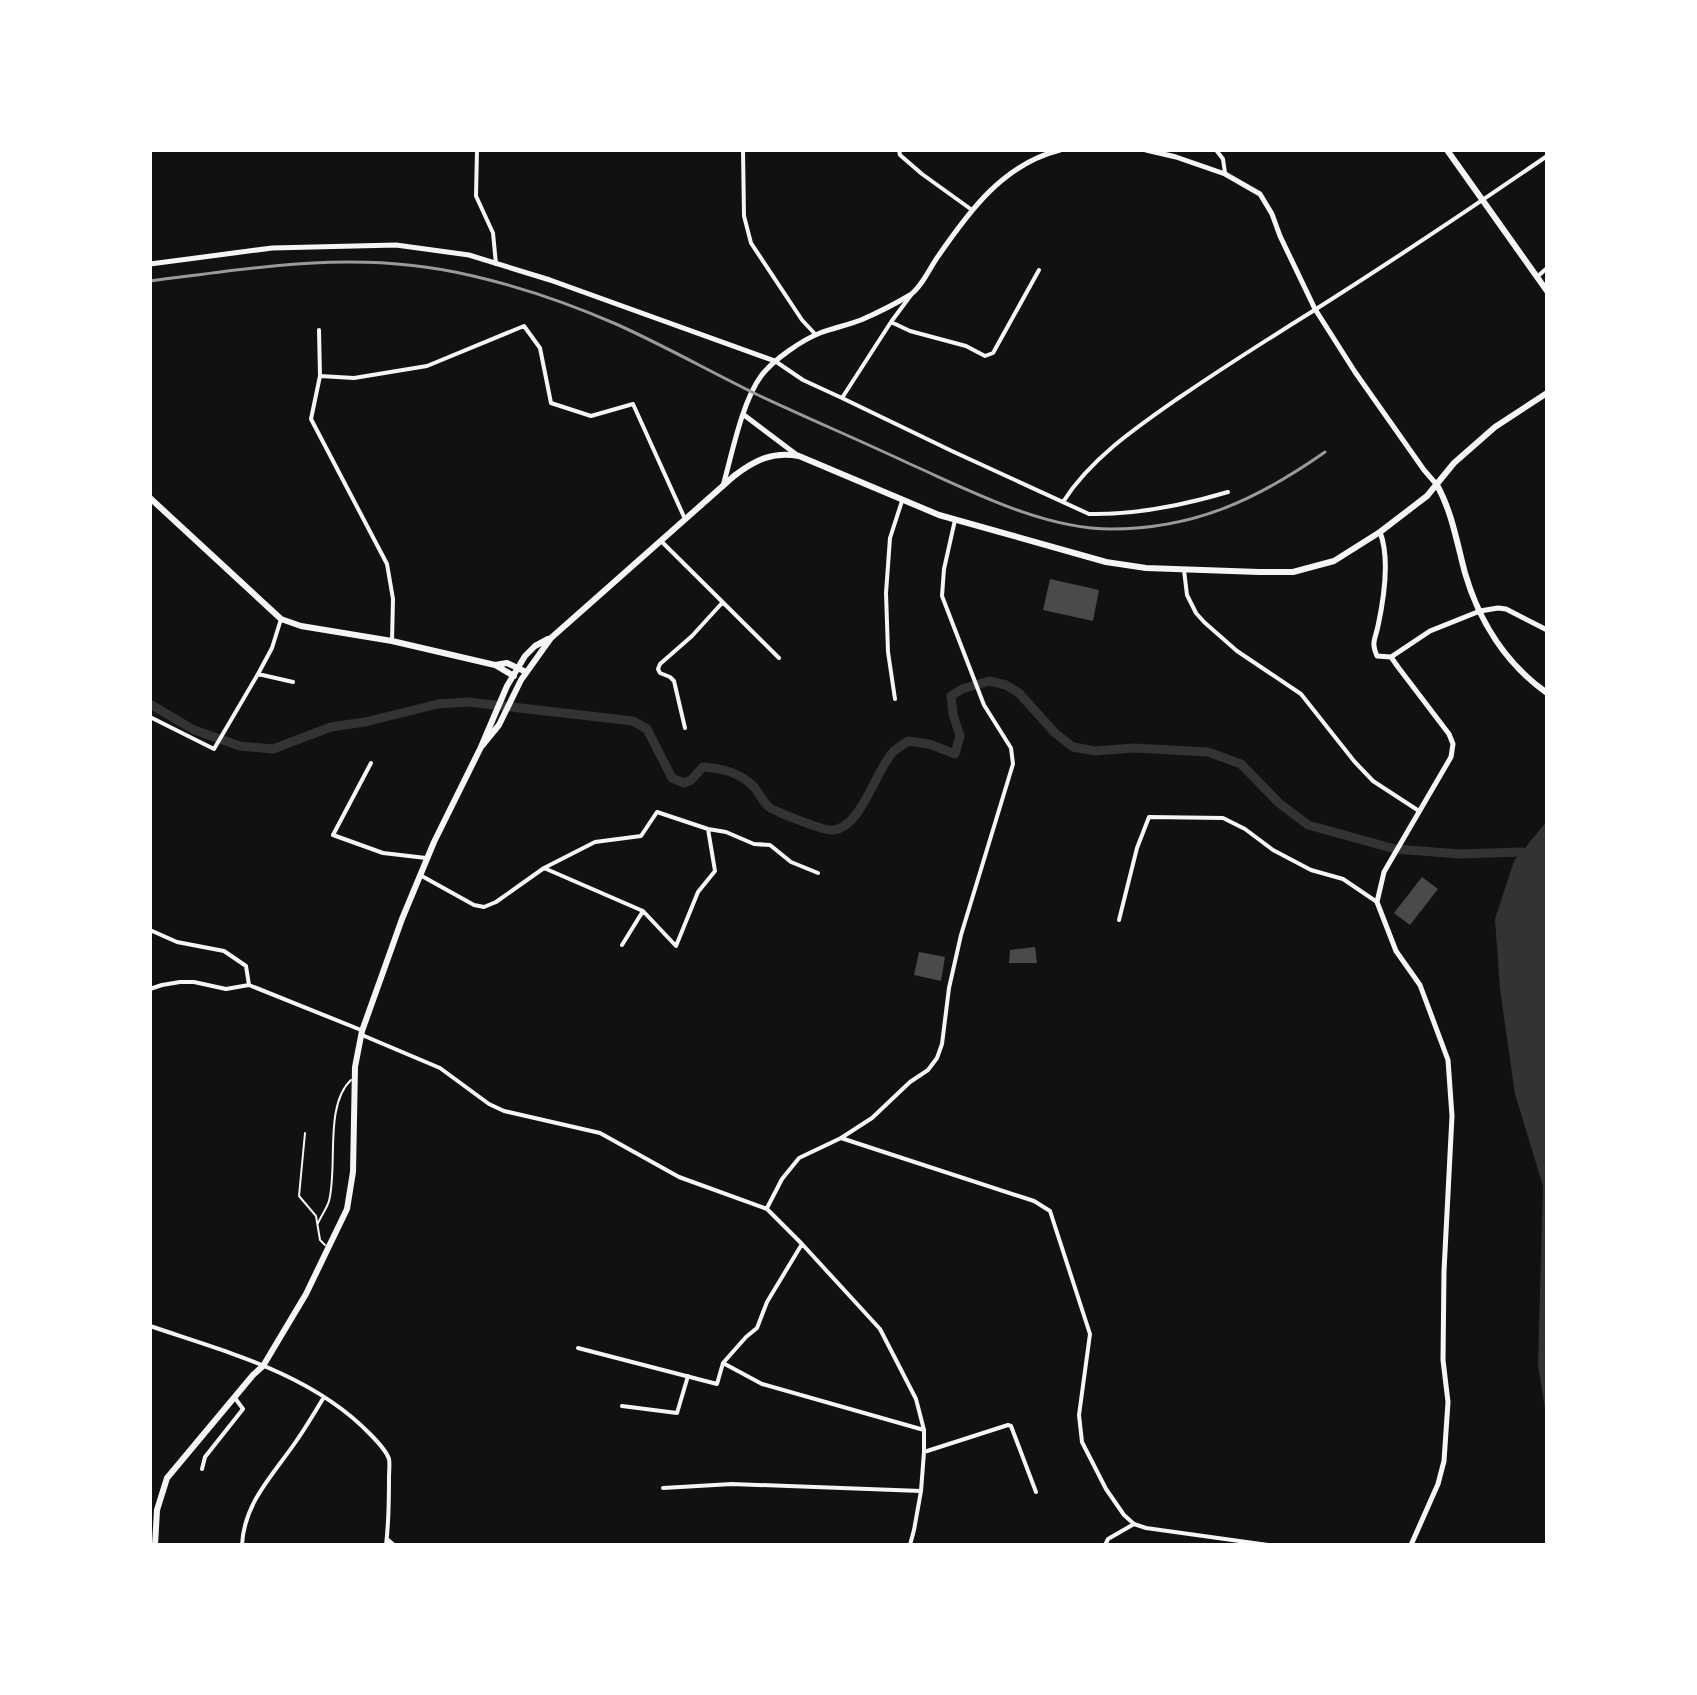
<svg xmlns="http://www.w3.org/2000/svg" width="1697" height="1695" font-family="Jost,sans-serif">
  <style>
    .water { fill: #333 }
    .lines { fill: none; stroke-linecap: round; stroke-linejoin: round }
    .canal { stroke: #333; stroke-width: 9 }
    .building { fill: #4a4a4a }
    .service { stroke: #f5f5f5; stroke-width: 2 }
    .minor { stroke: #f5f5f5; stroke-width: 4 }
    .tertiary { stroke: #f5f5f5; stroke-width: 5 }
    .secondary { stroke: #f5f5f5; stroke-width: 5 }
    .primary { stroke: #f5f5f5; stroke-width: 6 }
    .rail { stroke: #9a9a9a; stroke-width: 3 }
  </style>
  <rect width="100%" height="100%" fill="#111"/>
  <path class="water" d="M1547 821V1421L1538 1365 1543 1186 1515 1094 1500 989 1495 919 1514 861Z"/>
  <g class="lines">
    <path class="canal" d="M150 704 194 730 240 746 273 749 331 727 365 722 438 704 468 702 633 721 647 729 672 778 684 783 691 780 703 767C720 768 741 773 753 786 759 792 762 801 768 806 772 811 823 830 830 830 860 832 875 771 893 752 897 748 903 745 908 741L929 744 955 754 960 736 953 714 951 696 962 689 989 681 1006 685 1019 693 1055 733 1073 747 1095 751 1134 748 1208 752 1241 764 1279 803 1308 825 1395 849 1460 854 1522 852"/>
  </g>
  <path class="building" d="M1050 579 1099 590 1093 621 1043 610Z
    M1422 877 1438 889 1410 925 1394 913Z
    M1035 947 1037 963H1009L1010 950Z
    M919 952 945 957 941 981 914 975Z"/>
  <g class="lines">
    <path class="service" d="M305 1133 299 1196 316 1216 320 1240 325 1245
      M318 1223C321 1216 327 1208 329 1201 338 1167 324 1105 351 1080"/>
    <path class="minor" d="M477 150 476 196 493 233 496 264
      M743 150 744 216 751 243 802 320 816 335
      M899 150 900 155 922 174 972 210
      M1216 150 1223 159 1225 173
      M1537 277 1547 268
      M891 322 910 331 966 346 985 356 993 353 1039 270
      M319 330 320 376 311 419 387 564 393 599 392 641
      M775 361 803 380 842 398 891 322 911 295
      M320 376 354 378 427 366 524 326 540 348 551 403 591 416 633 404 685 519
      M842 398 954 452 1089 514C1135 515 1184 505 1228 492
      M1063 502C1091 458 1137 427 1180 397 1224 367 1268 339 1313 311 1392 261 1470 209 1547 156
      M661 541 779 658
      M1184 570 1187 595 1196 613 1204 622 1237 651 1301 694 1354 761 1373 781 1419 811
      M281 619 272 648 258 674 293 682
      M895 699 888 652 886 593 890 538 902 501
      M150 717 214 749 258 674
      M685 728 674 681 670 677 660 673 658 669 660 664 692 636 722 603
      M371 763 333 835 383 853 426 858
      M544 868 643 911
      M420 875 474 905 484 907 496 902 544 868 595 842 641 836 657 812 708 829 726 832 754 844 770 845 791 862 818 873
      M1119 920 1137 848 1149 817 1223 818 1245 829 1273 850 1311 870 1343 879 1377 902
      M150 930 177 942 224 951 246 966 249 985
      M622 945 643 911 676 946 698 892 715 871 708 829
      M249 985 361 1030
      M150 989 162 985 180 982H194L226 989 249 985
      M362 1035 440 1068 489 1104 504 1111 600 1133 679 1177 767 1209 802 1244 880 1329 916 1399 924 1430V1452L921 1491 914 1530 910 1545
      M841 1138 1034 1201 1050 1211 1090 1334 1079 1415 1082 1442 1106 1489 1124 1515 1134 1524 1146 1528 1268 1545
      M767 1208 782 1179 799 1158 841 1138 872 1118 910 1082 928 1070 937 1058 942 1044 949 988 961 935 1013 764 1011 748 984 705 942 596 944 569 955 520
      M150 1326C227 1352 312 1374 370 1434 376 1440 386 1450 389 1459 390 1463 389 1472 389 1477 389 1500 389 1522 386 1545
      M578 1348 717 1384 723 1363 746 1337 757 1328 767 1302 802 1244
      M723 1363 762 1384 924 1430
      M622 1406 677 1413 688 1376
      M924 1452 1008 1425 1011 1426 1036 1492
      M202 1469 205 1457 243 1409 235 1398
      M663 1488 732 1484 921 1491
      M387 1539 394 1545
      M242 1545C244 1502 274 1474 297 1440 306 1427 315 1412 324 1397
      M1105 1545 1108 1539 1134 1524"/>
    <path class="tertiary" d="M150 264 272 248 396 245 469 255 550 280 775 361
      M1380 532C1390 558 1384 598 1378 626 1375 640 1371 642 1377 656L1391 657 1430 631 1480 611 1498 608 1506 609 1547 630
      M1391 657 1398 667 1449 734 1453 744 1451 757 1384 872 1377 902 1396 951 1420 985 1448 1060 1452 1116 1444 1271 1443 1360 1448 1402 1444 1461 1438 1484 1411 1545"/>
    <path class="secondary" d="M1146 150 1176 157 1225 174 1260 194 1272 214 1280 236 1315 309 1355 372 1424 470 1437 485
      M744 415 797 455
      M723 486C732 454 742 402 761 376 773 360 802 340 820 333 833 328 848 325 861 320 877 313 895 304 910 295 922 287 930 267 939 255 970 210 1004 164 1060 150"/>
    <path class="primary" d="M1447 150 1547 291
      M1437 485C1452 512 1457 543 1465 573 1479 621 1506 664 1547 693
      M150 498 281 619 301 626 392 641 495 665 514 676
      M495 665 507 663 526 672
      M481 747 499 725 521 680 551 638 734 476C755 460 773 451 799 456L939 515 1106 562 1146 568 1259 572H1293L1334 561 1380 532 1427 496 1454 463 1495 427 1547 393
      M155 1545 157 1510 167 1478 253 1375 263 1366 306 1294 347 1209 353 1172 355 1067 362 1031 402 919 434 842 481 747 507 686 525 656 535 646 548 639"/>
    <path class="rail" d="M150 281C263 267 360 249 473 276 521 287 570 304 616 324 663 345 709 371 756 394 807 418 859 440 910 464 971 491 1043 529 1111 529 1195 529 1258 499 1325 452"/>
  </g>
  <rect width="1697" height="1695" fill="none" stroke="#ffffff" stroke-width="304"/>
</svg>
